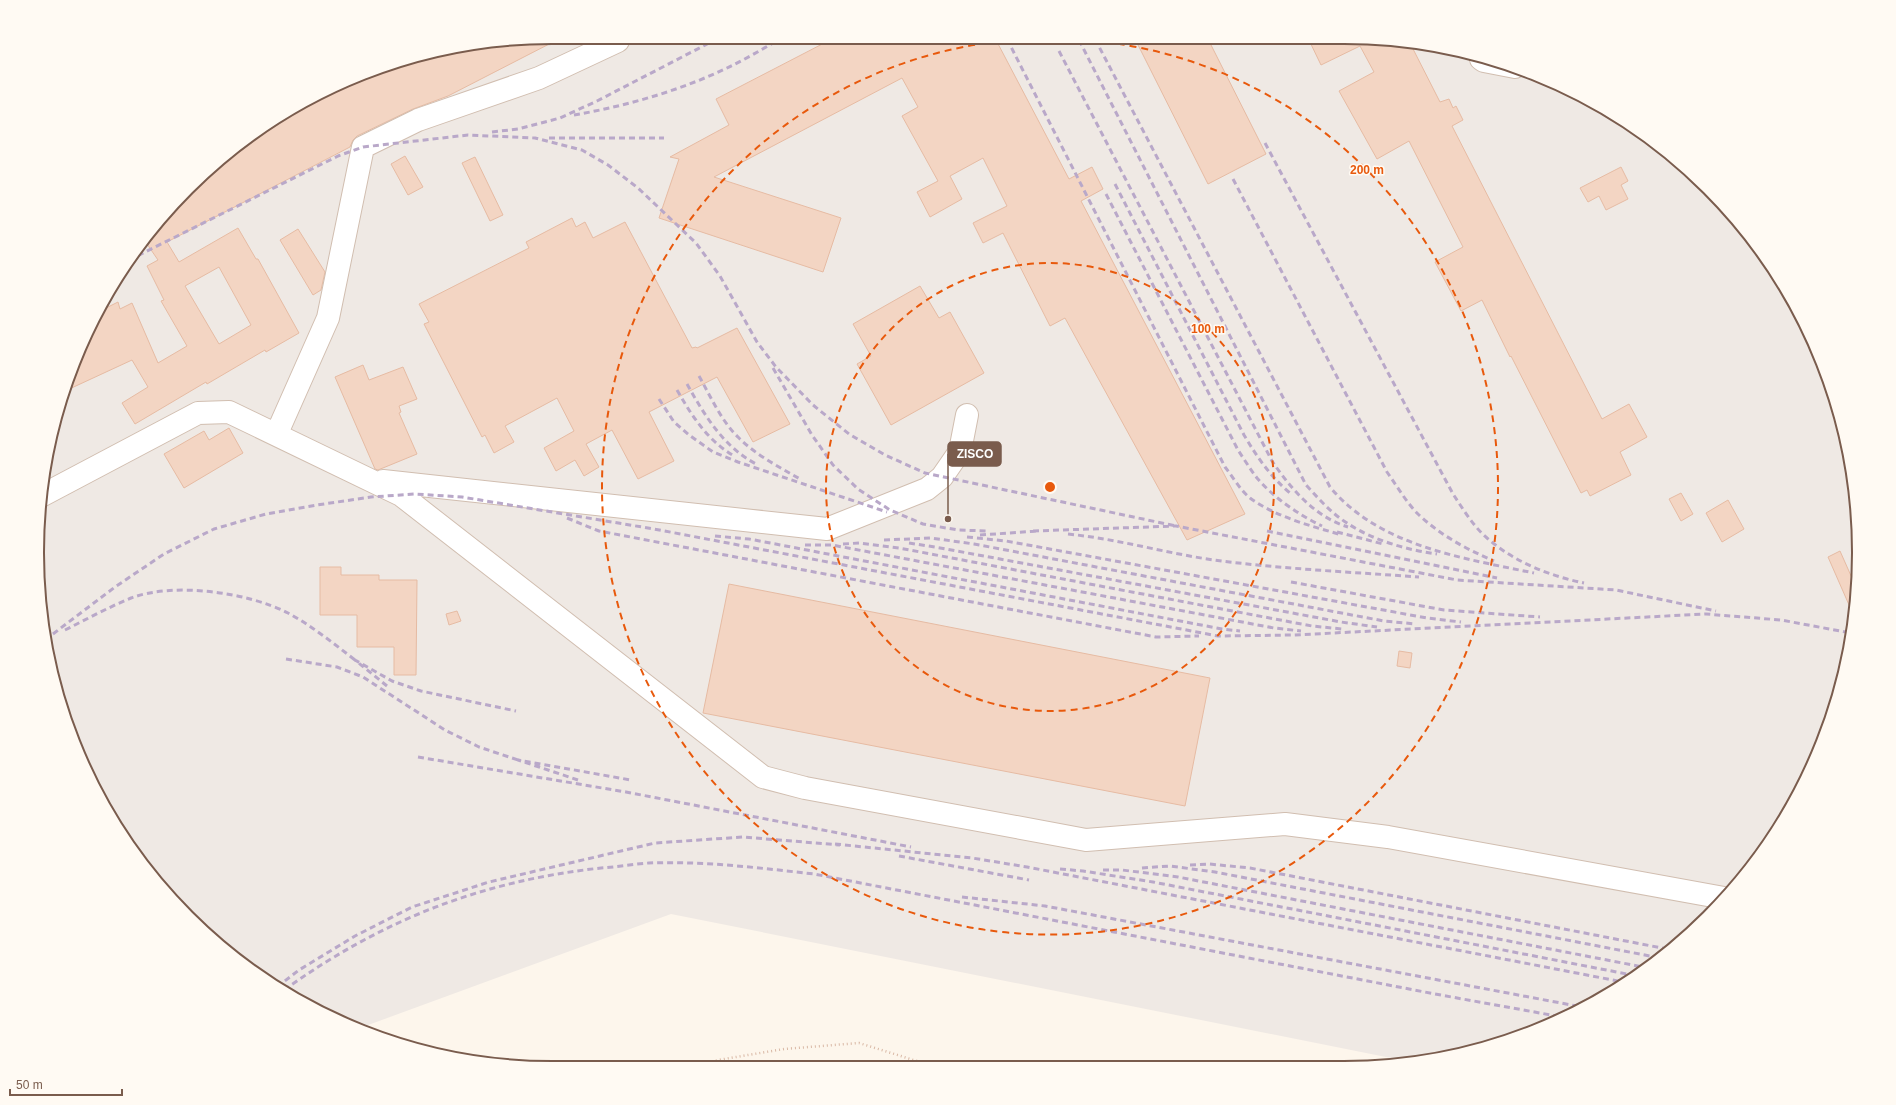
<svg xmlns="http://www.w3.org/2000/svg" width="1896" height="1105" font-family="Arial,sans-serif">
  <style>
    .industrial { fill: #efe9e4 }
    .building { fill: #f3d5c3; stroke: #e6bba3; fill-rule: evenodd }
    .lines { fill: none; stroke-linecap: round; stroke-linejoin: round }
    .minor-casing { stroke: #d1beb0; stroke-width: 24 }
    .path { stroke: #d9b8a5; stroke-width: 2.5; stroke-dasharray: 1 3; stroke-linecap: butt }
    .minor { stroke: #fff; stroke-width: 22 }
    .rail { stroke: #b9a8c9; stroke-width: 3; stroke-dasharray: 6 4; stroke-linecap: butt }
    .ring { fill: none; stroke: #e8590c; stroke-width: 2; stroke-dasharray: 7 5 }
    .rim { fill: none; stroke: #7a5c4d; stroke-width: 2 }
    .centre { fill: #e8590c; stroke: #fffaf3; stroke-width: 2 }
    .ring-label { font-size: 12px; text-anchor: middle; font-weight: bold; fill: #e8590c; stroke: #fffaf3; stroke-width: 3; stroke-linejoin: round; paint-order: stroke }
    .leader { fill: none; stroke: #7a5c4d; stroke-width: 1.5 }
    .callout-dot { fill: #7a5c4d; stroke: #fffaf3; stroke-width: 1.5 }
    .callout { fill: #7a5c4d; stroke: #7a5c4d; stroke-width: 1.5 }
    .callout-label { font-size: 12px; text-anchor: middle; font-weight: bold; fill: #fff }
  </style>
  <rect width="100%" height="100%" fill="#fdf6ec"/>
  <path class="industrial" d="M1377 38 1509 64 1630 124 1708 188 1772 266 1820 355 1849 452 1859 552 1849 653 1820 750 1772 839 1708 917 1601 999 1509 1041 1406 1061 671 914 360 1028 266 981 165 892 106 810 76 750 47 653 38 586 41 485 55 419 90 325 124 266 188 188 239 143 485 41Z"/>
  <path class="building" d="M1308 38H1377L1411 45 1440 102 1449 99 1453 108 1456 106 1463 120 1452 126 1602 419 1629 404 1647 437 1620 452 1631 475 1590 496 1587 490 1581 493 1511 356 1510 357 1482 300 1461 311 1435 262 1463 247 1409 141 1377 159 1339 91 1374 72 1360 46 1321 65Z
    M1135 39H1208L1266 154 1208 184Z
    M830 40H996L1069 179 1092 167 1103 189 1081 201 1245 514 1187 540 1065 318 1050 326 1003 233 983 243 973 223 1007 206 983 158 950 176 962 199 930 217 917 192 938 181 902 116 918 107 902 78 714 177 841 218 823 272 659 218 679 159 670 157 729 125 716 99Z
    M485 41H555L448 96 413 109 357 136 353 140 350 147 167 242 179 262 238 228 256 259H258L299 333 266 352 265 350 207 384 206 382 135 424 122 403 148 387 132 360 65 391 90 325 98 312 118 302 120 309 132 303 158 363 187 346 161 301 164 300 147 266 158 260 145 241 188 188 239 143 324 90 387 64ZM219 267 251 325 219 344 185 286Z
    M405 156 423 187 408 195 391 164Z
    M475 157 503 215 490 221 462 163Z
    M1621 167 1628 181 1621 185 1628 199 1606 210 1599 196 1588 202 1580 188Z
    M572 218 576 227 585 222 593 238 625 222 692 348 696 347 697 348 737 328 790 424 753 442 717 377 649 412 674 461 638 479 612 430 586 444 599 467 584 476 575 460 556 471 544 448 574 431 557 398 505 426 514 442 494 453 485 435 482 437 424 324 429 322 419 304 529 248 526 242Z
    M298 229 325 272 321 290 313 295 280 240Z
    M920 286 939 318 950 312 984 373 891 425 857 364 871 356 853 324Z
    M363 365 369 380 403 367 417 399 399 406 401 412 399 413 417 454 378 470 375 469 335 377Z
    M229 428 243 453 184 488 164 454 204 431 209 440Z
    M1681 493 1693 514 1681 521 1669 499Z
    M1728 500 1744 529 1722 542 1706 513Z
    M1840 551 1856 587 1853 614 1828 557Z
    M320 567H341V575H379V580H417L416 675H394V647H357V615H320Z
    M729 584 1210 678 1185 806 703 713Z
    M457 611 461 621 449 625 446 614Z
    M1399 651 1412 653 1410 668 1397 666Z"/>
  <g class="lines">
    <defs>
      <path id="minor" d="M1481 59 1484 61 1515 67
        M277 433 328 318 363 147 418 120 539 78 618 41
        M383 481 827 529 927 489 942 477 960 451 967 415
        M41 496 198 413 229 412 401 495 763 777 805 788 1086 840 1285 824 1388 837 1724 898"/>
    </defs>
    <use href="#minor" class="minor-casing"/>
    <path class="path" d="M697 1067 718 1060 784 1049 859 1043 936 1067"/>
    <use href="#minor" class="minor"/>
    <path class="rail" d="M1007 39 1225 467C1233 477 1240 490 1250 498 1276 517 1311 526 1342 535
      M1095 39 1330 487C1379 546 1462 558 1534 573
      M1079 40 1306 485C1319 499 1331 513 1347 523 1372 540 1407 550 1437 554
      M1059 51 1272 461C1291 489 1315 517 1348 527
      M574 115C626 106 679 91 727 68 744 60 761 50 778 40
      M492 132 518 129 560 118 597 101 713 41
      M549 138H664
      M1265 143 1453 494C1463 509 1473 526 1487 538 1514 562 1550 576 1584 583
      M1233 179 1387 472C1397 486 1406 502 1418 514 1440 535 1466 549 1494 561
      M1115 184 1244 435C1257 457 1270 476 1290 493
      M1106 194 1238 450C1244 459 1250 469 1257 478 1274 498 1299 515 1322 526
      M129 260 338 156 363 147 468 135 535 138 582 150 608 165 638 188 696 243 720 276 757 342 776 367 813 405 849 434 885 455 925 473 1176 526
      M773 368 812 435 833 465 858 489 890 510 923 524 958 530 988 531
      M699 376C711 397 721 421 739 438 756 455 779 467 800 479
      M687 384C705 416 724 448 758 465
      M677 390C692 416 707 440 734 456
      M659 399 674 422 689 435 713 452 738 462 887 512
      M567 518 599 531 1156 637 1199 636
      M1033 531 1176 526 1457 580 1616 590 1716 611
      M1267 531 1497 578
      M1337 532 1383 544
      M1068 534C1118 539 1165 553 1214 560 1282 569 1351 572 1419 577
      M980 535 1038 531
      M715 536 749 539 1222 629 1240 631
      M967 537 1006 541 1427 618 1461 622
      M884 540 931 538 974 544 1384 621 1416 624
      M909 543 935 547 1341 622 1377 627
      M843 544 859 543 899 548 1312 626 1342 629
      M805 545H832L1274 628 1301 631
      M1291 582 1444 610 1540 617
      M65 630C87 619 109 607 131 598 174 582 247 592 288 613 312 626 333 643 355 660
      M45 640 115 587 164 554 214 529 266 514 317 505 371 497 415 494 462 497 654 529 1218 636 1294 635 1706 614 1781 620 1851 633
      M286 659 337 667 363 677 445 730 479 747 518 760
      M387 686 355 660 392 681 421 691 516 711
      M418 757 626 792 911 847
      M578 780 518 760 631 780
      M835 844 972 858 1027 867 1623 982
      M899 856 1029 880
      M1190 865 1209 864 1250 868 1667 949
      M1142 868 1170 866 1215 872 1655 957
      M1060 869 1083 871 1153 882 1632 975
      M1103 870H1122L1178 877 1643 967
      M962 897 1045 906 1582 1007
      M277 987 299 970 355 936 412 907 489 882 655 843 743 837 840 845
      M284 990C382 920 481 881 601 868 617 867 633 864 649 863 705 861 760 868 814 874L1435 994 1562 1017"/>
  </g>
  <g class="ring">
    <circle cx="1050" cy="487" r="224"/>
    <path d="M1070 39A448 448 0 1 1 1030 39"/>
  </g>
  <path d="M0 0H1896V1105H0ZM552 44H1344A508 508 0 0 1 1852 552V553A508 508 0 0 1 1344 1061H552A508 508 0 0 1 44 553V552A508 508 0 0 1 552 44Z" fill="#fffaf3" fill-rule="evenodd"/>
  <path class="rim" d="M552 44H1344A508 508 0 0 1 1852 552V553A508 508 0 0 1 1344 1061H552A508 508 0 0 1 44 553V552A508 508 0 0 1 552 44Z"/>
  <circle cx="1050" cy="487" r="6" class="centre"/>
  <g class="ring-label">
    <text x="1367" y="174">200 m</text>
    <text x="1208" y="333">100 m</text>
  </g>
  <path class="leader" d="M948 519L948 454"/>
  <circle class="callout-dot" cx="948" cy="519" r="4"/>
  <rect class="callout" x="948" y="442" width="53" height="24" rx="4"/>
  <g class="callout-label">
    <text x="975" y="458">ZISCO</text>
  </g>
  <path d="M10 1089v6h112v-6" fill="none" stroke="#7a5c4d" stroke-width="2"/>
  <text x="16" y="1089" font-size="12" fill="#7a5c4d" stroke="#fffaf3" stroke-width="3" paint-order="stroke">50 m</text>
</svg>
